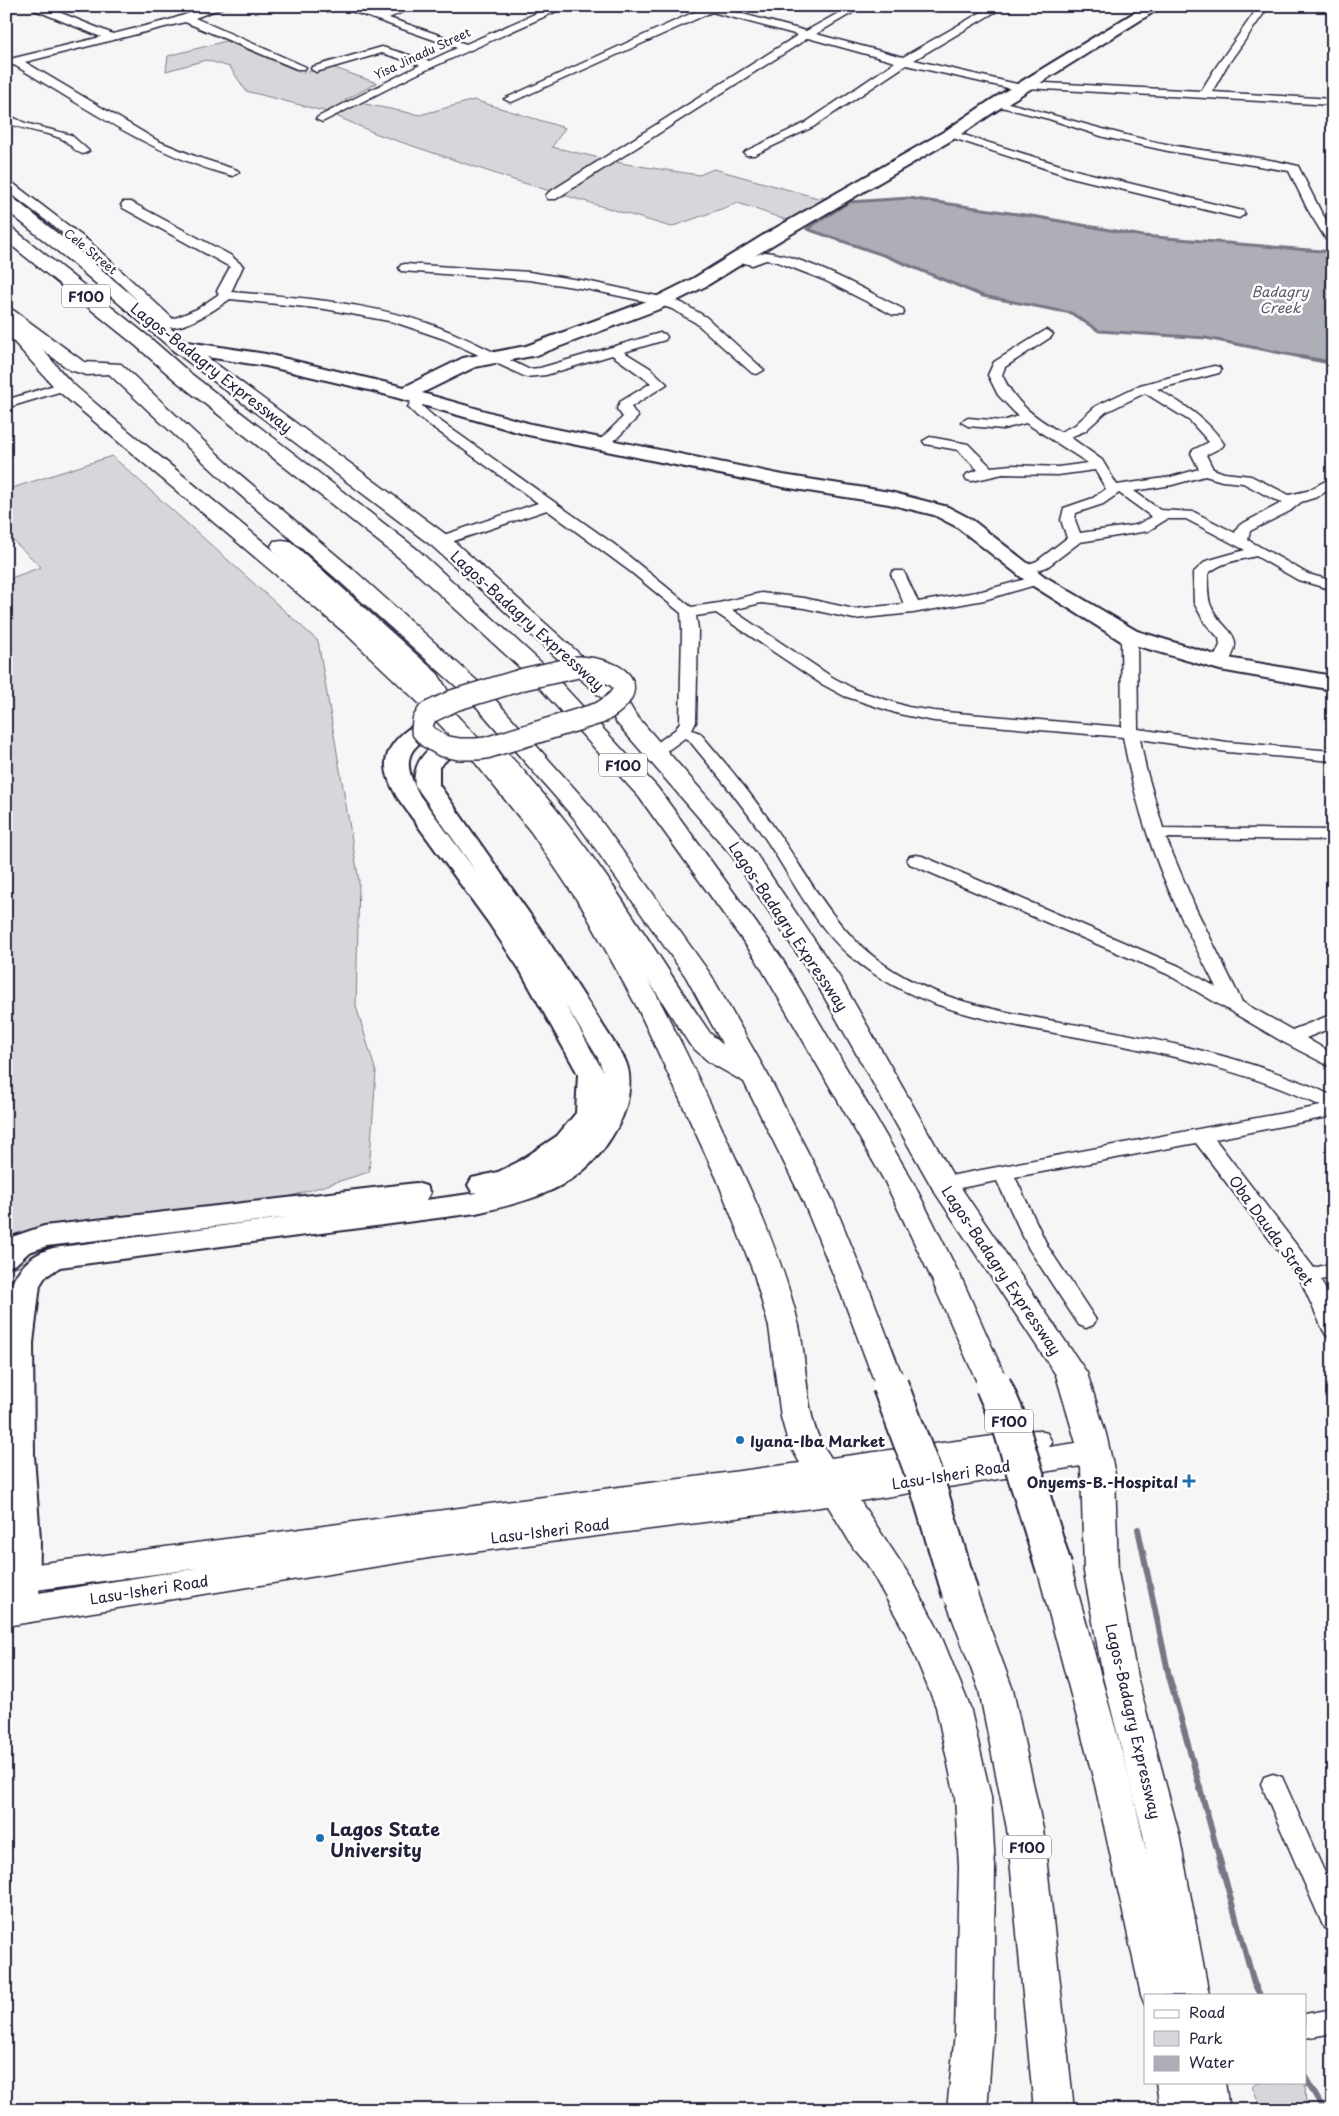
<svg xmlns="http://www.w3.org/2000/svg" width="1339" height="2116" font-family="'Playpen Sans',sans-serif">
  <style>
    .green { fill: #d7d7db; stroke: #7c7c8b }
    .water { fill: #aeaeb7; stroke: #767685 }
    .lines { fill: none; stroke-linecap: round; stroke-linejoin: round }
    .stream-far2 { stroke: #767685; stroke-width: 3 }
    .stream-far1 { stroke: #767685; stroke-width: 4 }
    .stream { stroke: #767685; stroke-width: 6 }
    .street-casing { stroke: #22223b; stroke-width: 3 }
    .secondary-casing { stroke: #22223b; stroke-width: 4 }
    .primary-casing { stroke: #22223b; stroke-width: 3 }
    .highway-casing { stroke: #22223b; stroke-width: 3 }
    .street { fill: #fff; fill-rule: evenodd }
    .secondary { fill: #fff; fill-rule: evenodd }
    .primary { fill: #fff; fill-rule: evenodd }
    .highway { fill: #fff; fill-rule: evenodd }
    .secondary-bridge-casing { stroke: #22223b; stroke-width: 24; stroke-linecap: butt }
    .highway-bridge-far1-casing { stroke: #22223b; stroke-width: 31; stroke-linecap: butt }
    .highway-bridge-casing { stroke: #22223b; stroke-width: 39; stroke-linecap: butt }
    .secondary-bridge { stroke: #fff; stroke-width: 21 }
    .highway-bridge-far1 { stroke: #fff; stroke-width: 28 }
    .highway-bridge { stroke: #fff; stroke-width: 35 }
    .poi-dot { fill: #1f6fb2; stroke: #fff; stroke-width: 2 }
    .labels { text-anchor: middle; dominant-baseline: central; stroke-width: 5; stroke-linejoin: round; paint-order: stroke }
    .far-street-label { font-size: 12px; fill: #22223b; stroke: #fff }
    .far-water-label { font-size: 14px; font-style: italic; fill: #5a5a6d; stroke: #fff }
    .shield { fill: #fff; stroke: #646476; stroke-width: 1 }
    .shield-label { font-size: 14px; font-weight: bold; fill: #22223b }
    .street-label { font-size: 15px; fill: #22223b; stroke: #fff }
    .poi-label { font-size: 15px; font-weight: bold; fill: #22223b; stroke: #fff; text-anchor: start }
    .near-poi-label { font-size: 18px; font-weight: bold; fill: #22223b; stroke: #fff; text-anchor: start }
  </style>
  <rect width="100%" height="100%" fill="#f6f6f7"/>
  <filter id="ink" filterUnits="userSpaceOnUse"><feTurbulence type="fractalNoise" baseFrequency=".02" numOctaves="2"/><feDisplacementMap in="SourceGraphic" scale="10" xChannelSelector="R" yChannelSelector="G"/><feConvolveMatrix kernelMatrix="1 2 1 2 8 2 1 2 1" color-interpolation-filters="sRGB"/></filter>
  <g filter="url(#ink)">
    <path class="green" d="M226 41 303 73 332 67 377 83 345 100 420 115 474 100 565 128 552 147 626 164 699 175 714 169 818 198 828 197 789 221 738 203 671 227 517 181 377 134 327 112 246 91 230 67 206 60 166 71 168 56Z
      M112 456 318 641 359 881 356 1006 376 1072 369 1172 175 1232 6 1269V580L41 567 6 534V490Z
      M1257 2082H1305L1306 2110H1262L1252 2086Z"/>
    <path class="water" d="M909 198 1038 217 1143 236 1333 252V363L1206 338 1099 331 1071 313 983 296 886 256 807 229 849 202Z"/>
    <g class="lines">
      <path class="stream-far2" d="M1306 358 1206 338 1099 331 1071 313 983 296 886 256 807 229 849 202 909 198 1038 217 1143 236 1333 252"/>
      <path class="stream-far1" d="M1300 357 1333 363"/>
      <path class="stream" d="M1138 1529 1169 1676 1254 1983 1260 1995
        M1305 2077 1324 2110"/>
      <defs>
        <path id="street" d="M35 6H44L113 34 169 20 211 6H227L195 18 306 67 305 69H297L185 22 25 62 158 141 197 157 237 170 239 172 233 176C153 156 84 106 14 65L6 66V60L101 37 35 10Z
          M337 6H353L378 15 401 6H416L389 18 466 44 553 6H568L415 75 322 122 316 119 318 117 420 65 382 53 316 72 311 69 312 67 382 47 429 61 457 48Z
          M697 6H721L720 8 806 31 851 6H864L816 34 903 57 992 6H1005L914 60 1021 85 1026 82 1201 91 1216 67 1259 6H1269L1226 67 1212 92 1333 99V105L1026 88 1021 91 906 65 813 127 754 155H746L744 153 746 151 805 123 895 62 808 38 556 199H548L546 196 548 193 798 35 712 12 514 101 510 102 504 99 701 9Z
          M997 100C1054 114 1109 133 1166 144 1210 153 1255 155 1298 166L1320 210 1333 231V245L1329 244 1308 210 1289 171 1168 151 1104 137 1049 119 993 105 991 103 993 101Z
          M6 114 25 123 71 135 89 151 83 154C75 152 71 145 64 140 50 132 24 131 6 122Z
          M951 131 1079 171 1243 211 1245 214 1239 218 1071 177 947 136 945 134Z
          M6 180 10 181 91 243 173 319 197 309 219 294 217 291 230 267 123 208 121 205 123 202H131L230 255 243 266 231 292C297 297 363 302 427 323 462 335 495 353 528 369L540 368 660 333 665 334 667 337 665 340 624 352 650 368 667 384 631 407 638 417 608 447 603 448 596 444 623 417 617 409 620 402 651 383 612 355 546 375 526 377 444 339 394 322 325 309 230 299C216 309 183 331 166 327L82 248 6 190Z
          M765 252C806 256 865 290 903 309L904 312 903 315H893L824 280 775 261 766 260 752 265 736 261 734 258 740 254 751 257Z
          M405 264 529 272 586 281 666 298 682 303 706 317 764 370 757 374 752 373 696 323 672 309 658 304 586 289 529 280 401 271 399 268 401 265Z
          M1046 330 1053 334 1051 337 1005 367 1002 375C1016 404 1033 416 1060 432L1075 425 1096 406 1140 385 1214 366 1219 367 1221 370 1219 373 1157 389C1183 404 1207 418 1224 444L1222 447 1206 455 1213 469 1224 473 1251 476 1289 495 1307 491 1333 477V487L1317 497 1301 502 1290 511 1250 531 1248 540 1308 574 1333 581V590L1298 580 1256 556C1240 560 1220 562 1208 574 1208 584 1207 597 1211 606 1222 633 1249 632 1226 666H1214L1212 663 1220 645 1219 638 1205 623 1194 603 1193 573 1206 561 1245 550 1186 519H1167L1148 531 1080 542 1047 567 1023 575 1018 574 1016 571 1018 568 1037 561 1067 538 1061 520 1064 508 1093 498 1106 489 1095 470 1058 475 1003 474 972 481 967 480 965 477 967 474 978 470 958 450 925 444 923 441 930 437 968 444 991 467 1012 465 1058 467 1088 463 1026 423 1003 429 968 426 961 422 968 418 1003 421 1018 416 998 395 988 375 994 362ZM1145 393 1190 421 1209 442 1193 450 1191 453 1199 469 1171 477 1117 485 1102 460 1070 437 1085 431 1106 412ZM1205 476 1222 481 1243 483 1273 499 1283 502 1238 526 1235 533 1194 512 1160 510 1134 491 1172 485ZM1119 493 1152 517 1136 525 1080 533 1075 520 1076 513 1103 504Z
          M64 382 69 383 71 386 69 389 6 408V400Z
          M420 394 427 398 422 406 433 416 615 545 691 607 719 603 761 593 804 598 854 609 904 604 891 574 893 571H903L905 574 918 602 982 591 1037 576 1042 577 1044 580 1042 583 984 600 913 613 854 619 804 608 761 603 732 610 832 677 856 690 908 707 934 711 1122 727 1121 636 1124 633H1134L1137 636 1138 729 1227 742 1333 751V761L1227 752 1140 739 1146 769 1163 828 1333 830V840L1166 838 1195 907 1242 1002 1292 1030 1333 1014V1027L1306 1038 1333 1054V1068L1283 1042 1167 974 910 864 907 860 910 856 916 855 922 856 1179 966 1216 987C1191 938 1164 886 1147 833 1137 803 1129 769 1123 737L934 721 899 714 844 696 820 683 716 613 696 616 698 629 696 722 692 730 700 733C727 765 754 797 778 833 808 876 832 924 874 957 937 1007 1025 1015 1100 1029 1179 1044 1260 1061 1333 1096V1116L1215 1139 1314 1268 1333 1263V1277L1321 1280 1333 1306V1338L1326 1335 1323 1330 1300 1279 1196 1143 1015 1177 1048 1247 1096 1320 1093 1325 1086 1328 1079 1325 1029 1249 997 1181 944 1191 937 1189 934 1184 937 1179 944 1177 1321 1106C1251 1072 1175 1056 1099 1041 1014 1025 918 1014 850 956 812 923 790 874 762 834 740 801 713 770 688 739L685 738C674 745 662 758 648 754L646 751 676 729 680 722 682 629 681 613 631 572 547 510 445 544H435L433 541 435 538 538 503 417 416 408 407 415 395Z
          M1273 1774 1282 1777 1333 1891V1931L1324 1928 1261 1784 1264 1777Z
          M1333 2009V2033L1305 2038V2014Z"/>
        <path id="secondary" d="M1145 6H1163L1003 106 957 137 779 241 706 286 662 308 537 355 475 367 422 393 531 424 783 475 890 492 948 507 971 519 1044 576 1137 631 1222 657 1333 676V690L1220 670 1121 641 1030 584 957 527 934 515 889 504 783 487 528 435 373 391 266 366 181 353 174 351 172 347 174 343 181 341 266 354 404 387 463 358 526 346 650 300 694 278 767 233 945 131 991 100Z
          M422 723 430 725 433 730C428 738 419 742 413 750 403 764 413 783 420 796L477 873 415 785C411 762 433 737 456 743L459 748 439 767V785L543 933 624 1058C632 1073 630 1090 626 1106 622 1121 614 1134 605 1147 574 1190 526 1202 476 1213L60 1267 45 1277 40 1285 33 1343 34 1456 40 1539 39 1609 34 1618 23 1622 12 1618 7 1609C8 1534 6 1459 6 1383 6 1357 3 1308 12 1284 19 1266 34 1253 53 1248L291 1217 47 1246 29 1252 16 1264 6 1267V1240L9 1238 44 1226 416 1183 426 1186 430 1193 426 1200 477 1193 472 1192 468 1185 472 1178 498 1172 518 1162 557 1136 576 1113 578 1074 520 970 488 922 397 797C392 788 387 778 386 767 384 748 405 727 422 723ZM565 1004 598 1058 603 1071Z"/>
        <path id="primary" d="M6 196 12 197 83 254 188 343 448 536 622 692 635 714 754 851 840 978 955 1179 1087 1373 1106 1434 1115 1474 1118 1572 1137 1677 1179 1834 1209 1995H1171L1143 1834 1103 1677 1084 1572 1081 1466 860 1501 911 1578 940 1633 970 1707 991 1797 995 1867 993 2033 987 2110H947L955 2033 959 1867 955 1797 936 1707 906 1634 867 1564 854 1549 828 1506 435 1557 6 1626V1598L200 1568 6 1594V1568L800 1463 788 1442 781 1417 769 1327 754 1274 717 1179 638 1009 583 909 531 832 469 755 422 706 345 633 57 390 14 342 6 336V321C33 329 53 366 74 385 114 420 156 453 197 487 322 591 450 691 548 821 630 929 688 1054 744 1176 766 1224 787 1275 799 1326 807 1361 805 1409 820 1440 823 1446 828 1453 831 1458L1036 1430 1047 1433 1052 1442 1049 1447 1076 1443 1056 1375 934 1191 814 979 732 856 616 722 604 700 432 546 174 351 71 262 6 210Z
          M1185 2082H1225L1229 2110H1189Z"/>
        <path id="highway" d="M6 227 12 228 149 337 190 373 418 550 544 665 657 787 781 957 913 1182 962 1280 958 1288 947 1291 936 1288 885 1182 756 959 639 797 528 675 402 560 176 381 135 345 6 241Z
          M6 308 13 310 84 362 121 364 237 472 355 571 484 687 591 807 711 975 769 1077 833 1201 872 1296 868 1304 857 1307 846 1304 842 1296 803 1201 744 1082 709 1062 690 1045 581 875 524 803 478 753 474 748 478 743C484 741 490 740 496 744 513 756 531 780 545 796 608 870 655 953 710 1033L723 1045 686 977 573 817 468 697 339 581 223 480 109 374 87 375 70 370 6 323Z
          M282 540 290 541 438 674 456 705 452 710 444 712 436 710 420 683 274 551 271 546 274 541Z
          M1054 1555 1066 1559 1071 1568 1131 1785 1179 1995H1145V2005L1141 1995 1095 1785 1037 1568 1042 1559Z
          M960 1579 972 1583 977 1593 1013 1690 1043 1829 1074 2110H1034L1007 1829 979 1690 943 1593 948 1583Z
          M1156 2082H1196L1200 2110H1160Z"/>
      </defs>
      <use href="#street" class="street-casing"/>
      <use href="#secondary" class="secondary-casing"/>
      <use href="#primary" class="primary-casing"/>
      <use href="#highway" class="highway-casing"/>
      <use href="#street" class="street"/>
      <use href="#secondary" class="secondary"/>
      <use href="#primary" class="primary"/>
      <use href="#highway" class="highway"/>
      <defs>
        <path id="secondary-bridge" d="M578 667C615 669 647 686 600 713L486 748 477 749H459L443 746 428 737 422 730 423 721 428 713 455 700 524 679Z"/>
        <path id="highway-bridge-far1" d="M947 1280 994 1386
          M857 1296 891 1386"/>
        <path id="highway-bridge" d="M890 1385 928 1486 960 1593
          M993 1385 1010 1424 1054 1568"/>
      </defs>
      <use href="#secondary-bridge" class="secondary-bridge-casing"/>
      <use href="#highway-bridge-far1" class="highway-bridge-far1-casing"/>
      <use href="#highway-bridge" class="highway-bridge-casing"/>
      <use href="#secondary-bridge" class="secondary-bridge"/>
      <use href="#highway-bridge-far1" class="highway-bridge-far1"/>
      <use href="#highway-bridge" class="highway-bridge"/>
    </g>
  </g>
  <g class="poi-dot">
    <circle cx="740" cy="1440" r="5"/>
    <path d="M1186.5 1473.5h5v5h5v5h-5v5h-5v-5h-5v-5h5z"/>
    <circle cx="320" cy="1838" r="5"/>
  </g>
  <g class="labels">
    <g class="far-street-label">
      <text transform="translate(422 53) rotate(-25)">Yisa Jinadu Street</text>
      <text transform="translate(91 251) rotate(39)">Cele Street</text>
    </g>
    <g class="far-water-label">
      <text x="1280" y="291">Badagry<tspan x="1280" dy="16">Creek</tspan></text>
    </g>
    <g class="shield">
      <rect x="62" y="284.5" width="48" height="23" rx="4"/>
      <rect x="599" y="753.5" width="48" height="23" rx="4"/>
      <rect x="985" y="1409.5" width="48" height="23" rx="4"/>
      <rect x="1003" y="1835.5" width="48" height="23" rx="4"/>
    </g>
    <g class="shield-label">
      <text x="86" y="296">F100</text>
      <text x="623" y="765">F100</text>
      <text x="1009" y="1421">F100</text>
      <text x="1027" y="1847">F100</text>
    </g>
    <g class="street-label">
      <text transform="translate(212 367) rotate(38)">Lagos-Badagry Expressway</text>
      <text transform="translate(528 620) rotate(42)">Lagos-Badagry Expressway</text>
      <text transform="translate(789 926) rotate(56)">Lagos-Badagry Expressway</text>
      <text transform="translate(1272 1230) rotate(54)">Oba Dauda Street</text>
      <text transform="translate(1002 1270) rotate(56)">Lagos-Badagry Expressway</text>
      <text transform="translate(951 1474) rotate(-9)">Lasu-Isheri Road</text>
      <text transform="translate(550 1530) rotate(-7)">Lasu-Isheri Road</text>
      <text transform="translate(149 1589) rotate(-9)">Lasu-Isheri Road</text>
      <text transform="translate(1134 1721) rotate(77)">Lagos-Badagry Expressway</text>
    </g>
    <g class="poi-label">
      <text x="750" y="1440">Iyana-Iba Market</text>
      <text x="1178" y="1481" text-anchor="end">Onyems-B.-Hospital</text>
    </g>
    <g class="near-poi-label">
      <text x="330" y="1828">Lagos State<tspan x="330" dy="21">University</tspan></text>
    </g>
  </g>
  <rect width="1339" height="2116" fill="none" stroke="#fff" stroke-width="25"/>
  <rect x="12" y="12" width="1314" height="2091" fill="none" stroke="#22223b" stroke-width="2" filter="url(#ink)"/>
  <rect x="1144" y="1994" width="162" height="90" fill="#ffffff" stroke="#a7a7b1"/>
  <rect x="1154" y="2010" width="25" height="8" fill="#ffffff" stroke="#a7a7b1"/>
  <text x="1189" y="2018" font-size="15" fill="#22223b">Road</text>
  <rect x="1154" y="2031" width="25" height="15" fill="#d7d7db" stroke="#a7a7b1"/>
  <text x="1189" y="2044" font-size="15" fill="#22223b">Park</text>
  <rect x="1154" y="2056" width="25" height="15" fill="#aeaeb7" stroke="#a7a7b1"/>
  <text x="1189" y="2068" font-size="15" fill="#22223b">Water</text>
</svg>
